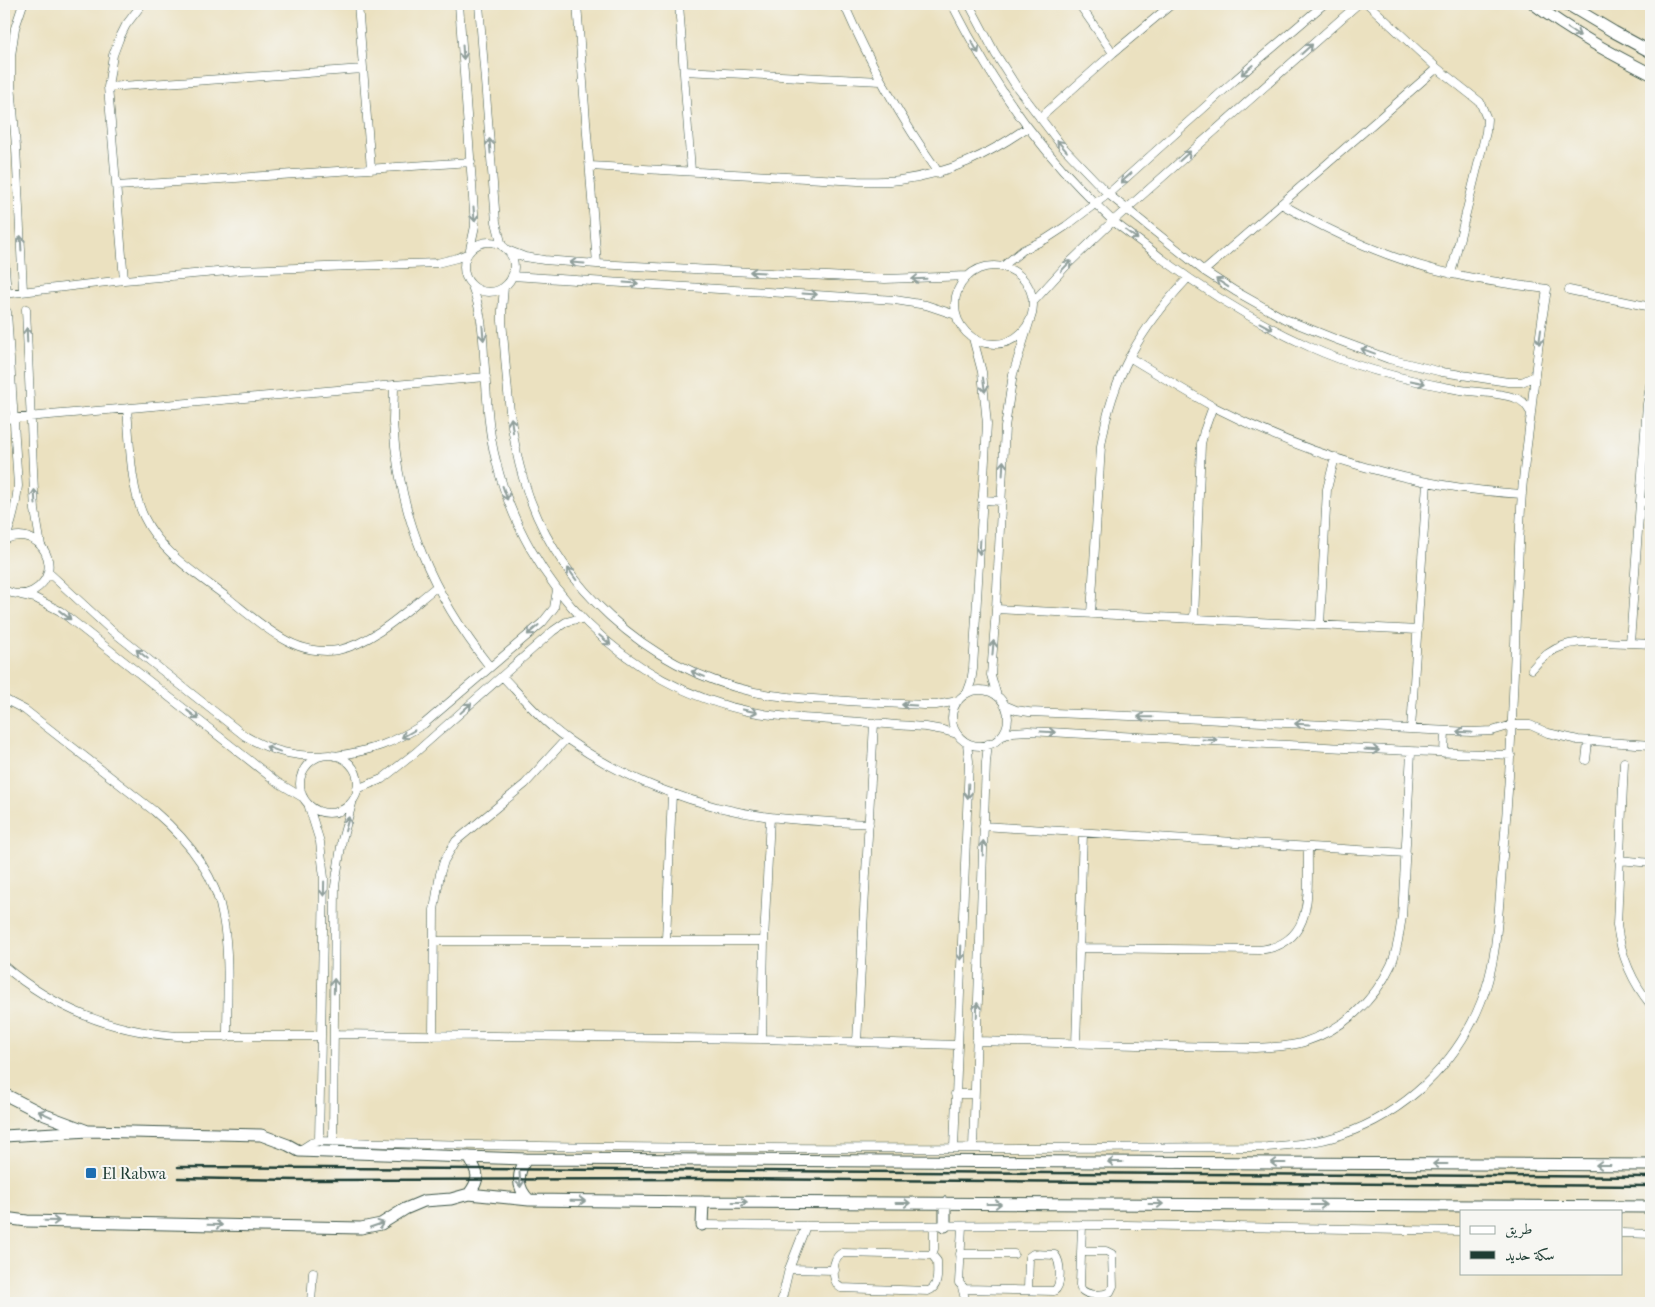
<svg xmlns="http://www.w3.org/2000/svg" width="1655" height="1307" font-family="'IM FELL French Canon',Amiri,serif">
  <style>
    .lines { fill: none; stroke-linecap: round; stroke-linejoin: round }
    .street-casing { stroke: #3e5649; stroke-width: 9 }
    .secondary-casing { stroke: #3e5649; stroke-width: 13 }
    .street { stroke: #fff; stroke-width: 8 }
    .secondary { stroke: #fff; stroke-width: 11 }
    .rail { stroke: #1f3d34; stroke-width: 2.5 }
    .oneway { stroke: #8f9e9a }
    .poi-dot { fill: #1f6fb2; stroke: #f6f6f2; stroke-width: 2 }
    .labels { text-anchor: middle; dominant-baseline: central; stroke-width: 4; stroke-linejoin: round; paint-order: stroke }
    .poi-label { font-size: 16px; fill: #1f3d34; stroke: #f6f6f2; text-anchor: start }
  </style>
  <rect width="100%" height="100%" fill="#f6f6f2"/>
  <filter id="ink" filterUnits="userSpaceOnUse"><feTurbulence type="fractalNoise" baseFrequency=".02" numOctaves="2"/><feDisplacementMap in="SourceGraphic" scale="10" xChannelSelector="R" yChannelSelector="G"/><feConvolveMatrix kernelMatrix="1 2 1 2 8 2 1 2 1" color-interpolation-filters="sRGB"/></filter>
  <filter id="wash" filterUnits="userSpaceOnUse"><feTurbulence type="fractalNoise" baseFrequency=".0096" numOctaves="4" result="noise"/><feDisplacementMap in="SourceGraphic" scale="20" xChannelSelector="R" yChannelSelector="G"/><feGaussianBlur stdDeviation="1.12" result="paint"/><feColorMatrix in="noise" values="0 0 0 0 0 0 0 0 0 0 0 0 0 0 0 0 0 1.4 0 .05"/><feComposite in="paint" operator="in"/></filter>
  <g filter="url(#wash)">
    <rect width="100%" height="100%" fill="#ebe1c0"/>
  </g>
  <g filter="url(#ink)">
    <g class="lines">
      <defs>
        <path id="street" d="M23 4 15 28 11 56V83L16 147 23 291
          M358 4 371 169
          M459 4 475 226 470 249
          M479 4 496 222 502 246
          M577 4 597 264
          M679 4 691 171
          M844 4C870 64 901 119 939 173
          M952 4C986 71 1028 135 1081 189 1092 200 1102 211 1113 221 1129 234 1146 245 1161 258 1208 293 1257 323 1310 347 1356 368 1406 380 1455 389 1474 393 1496 391 1515 398 1523 400 1527 406 1531 413
          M969 4 995 53 1016 86 1061 145 1108 194 1204 271 1235 291 1285 319 1335 339 1389 359 1442 372 1508 382H1522L1535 376
          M1079 4 1113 53
          M1368 4 1437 68 1480 102 1487 119 1486 132 1451 274
          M684 71 881 81
          M108 87 363 69
          M1040 118 1113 53 1172 4
          M590 166 858 181C872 181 886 182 900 180 951 173 986 156 1028 127
          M117 186 471 162
          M464 267a25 25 0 1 1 50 0a25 25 0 1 1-50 0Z
          M507 250 525 257 544 260 597 264 885 279 968 276
          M4 256 7 294
          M955 305a39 39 0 1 1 78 0a39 39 0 1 1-78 0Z
          M1002 267 1023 250 1046 239 1066 226 1108 194 1235 80 1324 4
          M1204 271 1437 68
          M512 276 895 300 926 305 956 315
          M124 280 108 87 113 55 119 39 126 25 142 4
          M472 286C481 309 483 332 484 356 487 391 487 427 496 461 526 586 625 686 752 712 778 717 805 718 831 720 863 722 894 725 926 727L943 730 957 734
          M504 287 502 310V321C507 373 508 428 523 478 554 585 646 668 754 692 779 697 806 699 832 700 863 702 893 704 923 705H936L958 701
          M1569 290 1651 307
          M4 294 124 280 240 270 437 263 457 258 467 254
          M1033 302 1066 266 1113 221 1358 4
          M26 309 34 492 35 510 41 546
          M1129 357C1157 374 1185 391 1214 407 1309 456 1415 488 1522 494
          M394 385C394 398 393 411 393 423 399 518 432 594 490 667
          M127 409C130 441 130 488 144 517 161 553 198 575 228 598 247 613 266 630 287 641 302 649 321 653 338 650 374 643 408 609 436 587
          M4 419 486 377
          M982 500 1002 501
          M1640 501 1651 502
          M5 539C13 522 16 505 18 486L7 312
          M4 540C40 522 67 571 33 591 23 596 14 595 4 590
          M48 572 111 630 245 736C271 751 291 756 321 756
          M21 595 35 598 60 611 277 782 302 797
          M996 609 1418 630
          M1091 614 1101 446C1112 376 1140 329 1188 278
          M1194 619 1201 444 1204 431 1213 406
          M1320 625 1327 489 1335 457
          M1630 643 1647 404 1651 380
          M1532 669C1553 643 1573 641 1605 642 1620 643 1636 643 1651 644
          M502 676C522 697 543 722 567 739 626 781 699 808 770 817 803 821 836 822 869 824
          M952 718a28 28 0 1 1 56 0a28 28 0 1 1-56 0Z
          M967 693 971 682 973 669 987 424 982 372 973 338
          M997 696 991 675 996 609 1005 427 1013 374 1029 323
          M4 699 25 710 154 811C187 839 216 874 223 918 230 956 227 998 227 1037
          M1004 705 1016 710 1029 712 1180 718 1471 732 1492 731 1512 725H1530L1548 733 1578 740 1651 745
          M1411 729 1427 482
          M1000 737 1013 732 1028 731C1189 739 1350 750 1511 755
          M1444 753 1445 731
          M300 784a29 29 0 1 1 58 0a29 29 0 1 1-58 0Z
          M335 756C371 751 393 743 424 724L542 623 554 608 557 590
          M1586 760 1588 742
          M1624 762 1617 925C1621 956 1631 981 1651 1005
          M357 789 382 779 415 753 553 631 566 622 581 618
          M309 807 320 842 324 878 319 1141
          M983 826 1406 853
          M1619 860 1651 863
          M666 940 672 793
          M434 941H764
          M1079 948 1259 950C1316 944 1307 891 1308 848
          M4 966C55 1009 110 1031 177 1036H321
          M334 1034 762 1039 958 1045
          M433 1036 434 910 440 874 444 861 456 841 525 784 566 739
          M762 1039 764 941 770 817
          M976 1041 1255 1048C1271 1047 1289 1047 1304 1042 1342 1030 1374 1002 1391 965 1398 950 1399 933 1402 917L1411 752
          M857 1042 874 723
          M1076 1044 1083 833
          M955 1094H974
          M333 1142 335 886 342 840 353 800
          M954 1148 969 761 967 743
          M973 1148 986 762 988 744
          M300 1150 311 1143 319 1141C635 1151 951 1148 1267 1147 1292 1145 1317 1143 1341 1135 1404 1114 1457 1064 1481 1002 1495 968 1497 931 1500 895 1502 865 1505 835 1507 805 1515 701 1515 596 1522 492 1524 465 1528 439 1531 413 1535 371 1540 330 1547 289 1516 285 1484 281 1453 274 1392 261 1335 234 1281 204
          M702 1225 806 1226 1126 1225 1461 1231
          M962 1226 959 1283 965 1289 1054 1291C1062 1286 1061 1262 1055 1255L1033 1254 1029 1257 1028 1290
          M1621 1233 1651 1234
          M1081 1251H1106L1112 1254 1113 1286 1110 1292C1102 1296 1087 1296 1081 1289L1080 1285 1082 1225
          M842 1253 932 1255 937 1261C937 1271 940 1287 928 1291L841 1288C831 1282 831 1258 842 1253Z
          M960 1254H1014
          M932 1255 934 1249V1226
          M789 1269 835 1270
          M962 1287 966 1303
          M311 1303 313 1272
          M781 1303 789 1269 806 1226"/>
        <path id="secondary" d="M1534 4C1571 32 1610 53 1651 74
          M1567 4 1614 32 1651 52
          M4 1094 45 1115 85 1130
          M4 1136 89 1131 261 1135 288 1145 299 1151 526 1159 1651 1165
          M469 1157C478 1173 481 1178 469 1194
          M526 1159C517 1174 516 1187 529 1200
          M4 1218 27 1221 361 1228 381 1224 405 1209 424 1201 451 1199 469 1194 529 1200 703 1202 1651 1207
          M702 1225 703 1202
          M945 1226V1203"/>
      </defs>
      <use href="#street" class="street-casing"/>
      <use href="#secondary" class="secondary-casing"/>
      <use href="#street" class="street"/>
      <use href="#secondary" class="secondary"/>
      <path class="rail" d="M178 1167 1651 1177
        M178 1178 300 1180 710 1179 1651 1186"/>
    </g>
    <defs><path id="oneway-shaft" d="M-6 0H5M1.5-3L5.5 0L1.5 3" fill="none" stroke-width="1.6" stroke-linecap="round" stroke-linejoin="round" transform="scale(1.25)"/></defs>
    <g class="oneway">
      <use href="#oneway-shaft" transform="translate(1574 32) rotate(32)"/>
      <use href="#oneway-shaft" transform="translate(975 47) rotate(60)"/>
      <use href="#oneway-shaft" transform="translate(1307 49) rotate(-42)"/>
      <use href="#oneway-shaft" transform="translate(463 52) rotate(86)"/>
      <use href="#oneway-shaft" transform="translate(1247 70) rotate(139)"/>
      <use href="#oneway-shaft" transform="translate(490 146) rotate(-94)"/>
      <use href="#oneway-shaft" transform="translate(1062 146) rotate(-131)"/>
      <use href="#oneway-shaft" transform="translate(1185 156) rotate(-42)"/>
      <use href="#oneway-shaft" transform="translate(1126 178) rotate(138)"/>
      <use href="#oneway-shaft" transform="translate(474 214) rotate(86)"/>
      <use href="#oneway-shaft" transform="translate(1132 235) rotate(37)"/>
      <use href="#oneway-shaft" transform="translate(21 243) rotate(-93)"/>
      <use href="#oneway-shaft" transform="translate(577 263) rotate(-176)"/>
      <use href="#oneway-shaft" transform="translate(1066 266) rotate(-46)"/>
      <use href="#oneway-shaft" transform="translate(757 272) rotate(-177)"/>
      <use href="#oneway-shaft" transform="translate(919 279) rotate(178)"/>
      <use href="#oneway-shaft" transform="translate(631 283) rotate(4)"/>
      <use href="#oneway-shaft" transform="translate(1222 283) rotate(-147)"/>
      <use href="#oneway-shaft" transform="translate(810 294) rotate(4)"/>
      <use href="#oneway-shaft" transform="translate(1266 326) rotate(28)"/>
      <use href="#oneway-shaft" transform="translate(483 333) rotate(85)"/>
      <use href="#oneway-shaft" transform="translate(27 335) rotate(-92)"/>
      <use href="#oneway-shaft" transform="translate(1540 337) rotate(98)"/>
      <use href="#oneway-shaft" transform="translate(1368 351) rotate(-160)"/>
      <use href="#oneway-shaft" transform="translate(1418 382) rotate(11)"/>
      <use href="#oneway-shaft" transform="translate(984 385) rotate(82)"/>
      <use href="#oneway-shaft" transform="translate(512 425) rotate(-98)"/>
      <use href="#oneway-shaft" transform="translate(1003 468) rotate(-87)"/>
      <use href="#oneway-shaft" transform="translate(505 493) rotate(71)"/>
      <use href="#oneway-shaft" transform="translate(35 497) rotate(-94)"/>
      <use href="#oneway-shaft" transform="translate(980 547) rotate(93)"/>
      <use href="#oneway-shaft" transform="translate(572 574) rotate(-126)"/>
      <use href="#oneway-shaft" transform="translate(65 615) rotate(38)"/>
      <use href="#oneway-shaft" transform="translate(533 630) rotate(139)"/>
      <use href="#oneway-shaft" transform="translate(605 640) rotate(40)"/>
      <use href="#oneway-shaft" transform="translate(993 648) rotate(-85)"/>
      <use href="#oneway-shaft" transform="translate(142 654) rotate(-141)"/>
      <use href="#oneway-shaft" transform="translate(698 674) rotate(-157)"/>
      <use href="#oneway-shaft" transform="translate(909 705) rotate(-177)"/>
      <use href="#oneway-shaft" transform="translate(466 708) rotate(-42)"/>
      <use href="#oneway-shaft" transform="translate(750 711) rotate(12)"/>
      <use href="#oneway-shaft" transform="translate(193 715) rotate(38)"/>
      <use href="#oneway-shaft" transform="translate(1145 717) rotate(-179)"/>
      <use href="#oneway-shaft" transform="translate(1302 724) rotate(-177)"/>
      <use href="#oneway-shaft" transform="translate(1048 732) rotate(3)"/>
      <use href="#oneway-shaft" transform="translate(1464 732) rotate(-177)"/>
      <use href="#oneway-shaft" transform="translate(408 734) rotate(150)"/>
      <use href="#oneway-shaft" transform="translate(1210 740) rotate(3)"/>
      <use href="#oneway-shaft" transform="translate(273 749) rotate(-160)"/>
      <use href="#oneway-shaft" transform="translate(1372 750) rotate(3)"/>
      <use href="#oneway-shaft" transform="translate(968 791) rotate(92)"/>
      <use href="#oneway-shaft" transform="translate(347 824) rotate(-75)"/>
      <use href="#oneway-shaft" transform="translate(983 848) rotate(-88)"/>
      <use href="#oneway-shaft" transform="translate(324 889) rotate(91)"/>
      <use href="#oneway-shaft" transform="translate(961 953) rotate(92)"/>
      <use href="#oneway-shaft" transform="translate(334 986) rotate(-89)"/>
      <use href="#oneway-shaft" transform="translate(977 1010) rotate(-88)"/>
      <use href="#oneway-shaft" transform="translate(45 1114) rotate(-156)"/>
      <use href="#oneway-shaft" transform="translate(1115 1162) rotate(-180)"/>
      <use href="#oneway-shaft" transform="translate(1278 1163) rotate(-180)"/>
      <use href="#oneway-shaft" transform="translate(1440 1164) rotate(-180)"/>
      <use href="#oneway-shaft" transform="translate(1603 1165) rotate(-180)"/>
      <use href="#oneway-shaft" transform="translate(520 1180) rotate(86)"/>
      <use href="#oneway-shaft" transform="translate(578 1201) rotate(1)"/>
      <use href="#oneway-shaft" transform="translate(740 1202)"/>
      <use href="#oneway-shaft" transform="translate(903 1203)"/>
      <use href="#oneway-shaft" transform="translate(994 1204)"/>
      <use href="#oneway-shaft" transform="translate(1156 1204)"/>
      <use href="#oneway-shaft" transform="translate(1319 1205)"/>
      <use href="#oneway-shaft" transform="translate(52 1221) rotate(1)"/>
      <use href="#oneway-shaft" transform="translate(215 1225) rotate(1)"/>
      <use href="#oneway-shaft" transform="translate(377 1225) rotate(-19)"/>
    </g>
  </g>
  <rect class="poi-dot" x="85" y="1167" width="12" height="12" rx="2.5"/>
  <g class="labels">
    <g class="poi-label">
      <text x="102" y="1173">El Rabwa</text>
    </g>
  </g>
  <rect width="1655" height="1307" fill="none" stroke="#f6f6f2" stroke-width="20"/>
  <rect x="1460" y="1210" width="162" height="65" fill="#f6f6f2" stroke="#a0aca6"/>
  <rect x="1470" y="1226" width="25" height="8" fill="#ffffff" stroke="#a0aca6"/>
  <text x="1505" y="1234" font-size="15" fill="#1f3d34">طريق</text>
  <rect x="1470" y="1251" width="25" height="8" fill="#1f3d34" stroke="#a0aca6"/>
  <text x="1505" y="1260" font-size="15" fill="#1f3d34">سكة حديد</text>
</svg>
